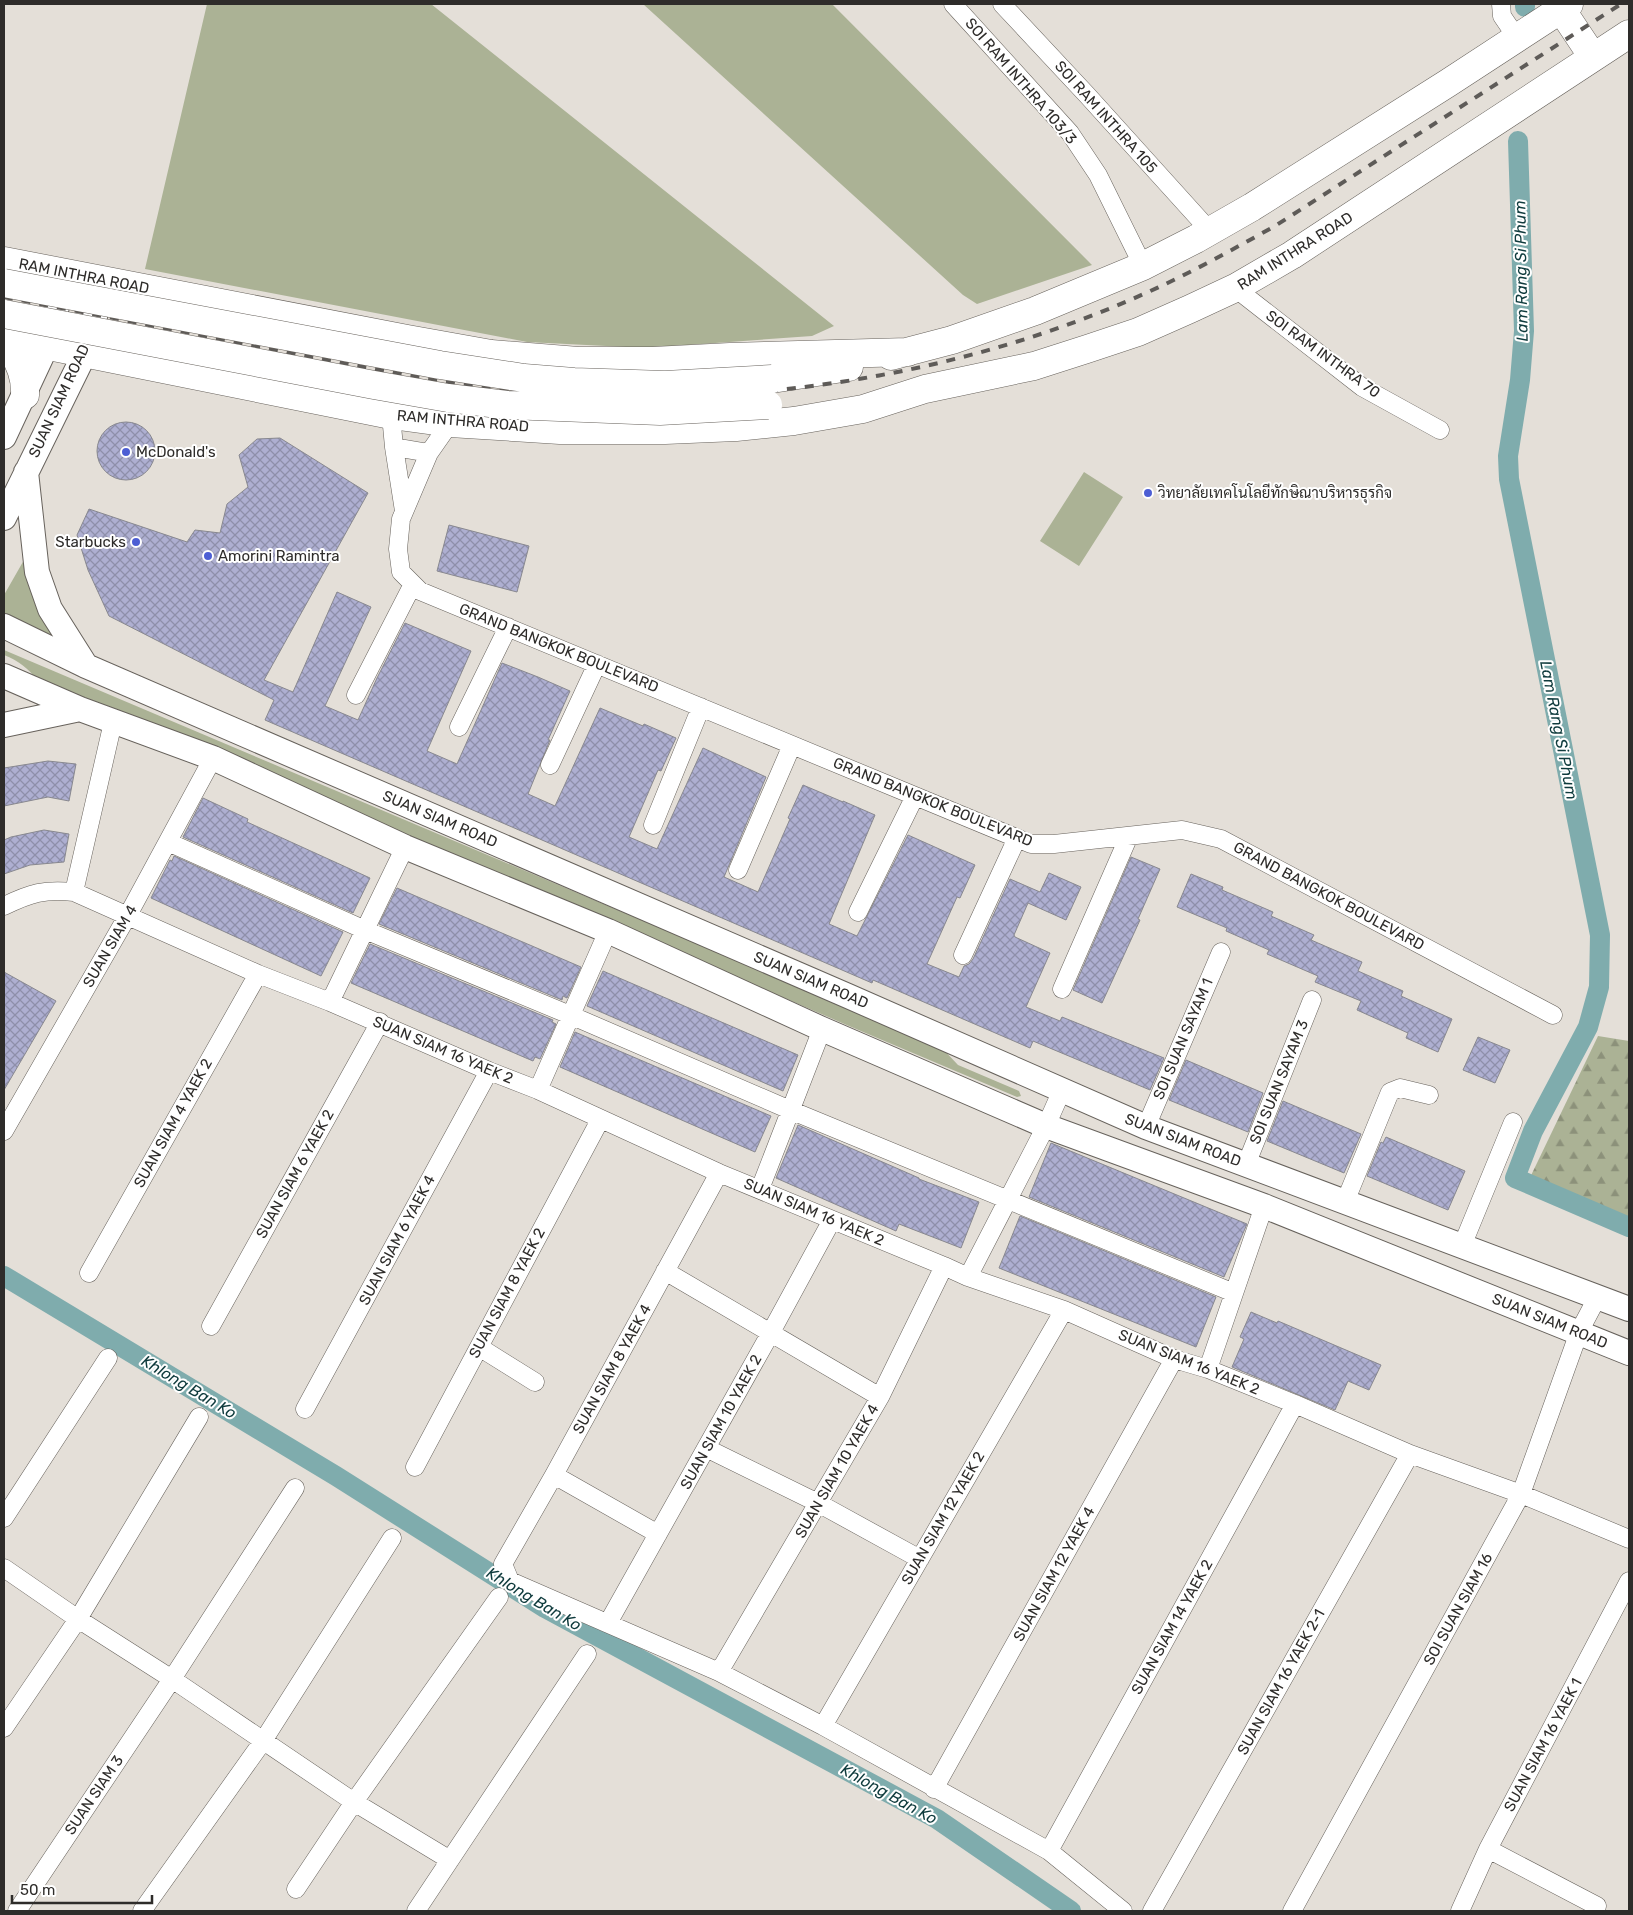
<svg xmlns="http://www.w3.org/2000/svg" width="1633" height="1915" font-family="Rubik,Sarabun,sans-serif">
  <style>
    .green { fill: #abb295 }
    .forest { fill: url(#forest-firs) }
    .lines { fill: none; stroke-linecap: round; stroke-linejoin: round }
    .canal { stroke: #7facad; stroke-width: 20 }
    .building { fill: url(#building-cross-hatch); stroke: #88888f }
    .street-casing { stroke: #67625c; stroke-width: 19 }
    .secondary-casing { stroke: #67625c; stroke-width: 26 }
    .highway-casing { stroke: #67625c; stroke-width: 29 }
    .street { stroke: #fff; stroke-width: 18 }
    .secondary { stroke: #fff; stroke-width: 24 }
    .highway { stroke: #fff; stroke-width: 28 }
    .rail { stroke: #5e5b58; stroke-width: 4; stroke-dasharray: 9 9; stroke-linecap: butt }
    .highway-bridge-casing { stroke: #67625c; stroke-width: 29; stroke-linecap: butt }
    .highway-bridge { stroke: #fff; stroke-width: 28 }
    .poi-dot { fill: #4d5ed4; stroke: #fff; stroke-width: 2 }
    .labels { text-anchor: middle; dominant-baseline: central; stroke-width: 4; stroke-linejoin: round; paint-order: stroke }
    .street-label { font-size: 15px; fill: #2e2c2a; stroke: #fff }
    .poi-label { font-size: 15px; fill: #2e2c2a; stroke: #fff; text-anchor: start }
    .water-label { font-size: 16px; font-style: italic; fill: #0f3b3d; stroke: #fff }
  </style>
  <defs>
    <pattern id="forest-firs" width="22" height="20" patternUnits="userSpaceOnUse" patternTransform="scale(1.25)"><rect width="22" height="20" fill="#abb295"/><path d="M5 1l3.5 6h-7zM16 11l3.5 6h-7z" fill="#8c917a"/></pattern>
    <pattern id="building-cross-hatch" width="8" height="8" patternUnits="userSpaceOnUse" patternTransform="scale(1.25)"><rect width="8" height="8" fill="#aeafd1"/><path d="M0 0l8 8M0 8l8-8" fill="none" stroke="#8e8faa"/></pattern>
  </defs>
  <rect width="100%" height="100%" fill="#e4dfd8"/>
  <path class="green" d="M207 4H431L834 326 812 336 646 348 527 342 145 269Z
    M643 4H832L1092 265 977 304 963 295Z
    M1084 472 1123 497 1079 566 1040 541Z
    M28 553 57 641 4 617V595Z
    M4 650 941 1047 958 1065 1019 1091 1021 1096 1017 1097 849 1026 531 888 38 681C28 668 19 661 4 655Z"/>
  <path class="forest" d="M1598 1036 1629 1041V1237L1525 1188Z"/>
  <g class="lines">
    <path class="canal" d="M1525 4V7
      M1518 141 1524 331 1520 380 1508 456 1509 479 1600 935 1599 987 1588 1027 1533 1131 1515 1178 1629 1227
      M4 1276 336 1476 545 1608 937 1819 1071 1911"/>
  </g>
  <path class="building" d="M97 451a29 29 0 1 1 58 0a29 29 0 1 1-58 0Z
    M280 438 368 493 264 680 293 692 337 592 371 607 325 706 358 720 377 678 405 623 471 651 427 751 457 764 502 663 538 677 570 691 548 740H550L528 794 555 806 600 708 643 726 644 724 676 738 661 771 658 770 629 837 657 849 703 748 766 777 724 877 758 892 790 819 788 818 803 785 843 802V801L875 815 829 924 857 936 908 835 975 865 960 898 957 897 927 964 959 977 964 966 969 964 973 959 1010 879 1040 892 1049 873 1081 887 1066 920 1028 903 1014 935 1015 937 1050 953 1026 1007 1060 1021 1062 1017 1164 1058 1150 1090 1033 1041 1030 1048 873 980 872 983 265 720 274 700 109 616 88 570 77 535 89 509 187 542 195 530 220 533 227 504 248 487 239 455 257 439Z
    M449 525 529 546 517 592 437 571Z
    M48 761 76 764 69 801 48 797 4 806V768Z
    M203 798 248 819 247 822 370 878 353 913 183 837Z
    M44 830 69 834 64 862 30 865 4 874V840L11 837Z
    M174 856 343 932 321 976 151 898 170 860 172 861Z
    M1131 857 1160 869 1138 919 1140 920 1102 1003 1073 990Z
    M1191 874 1223 887 1222 890 1273 912 1271 916 1314 935 1311 940 1362 962 1358 971 1403 991 1401 996 1452 1019 1438 1052 1406 1038 1408 1033 1357 1010 1361 1001 1315 982 1318 976 1267 954 1269 950 1226 931 1227 928 1177 907Z
    M397 888 581 967 567 998 563 996 562 1000 379 924Z
    M370 944 553 1020 552 1022 556 1024 540 1059 535 1057 533 1061 351 983Z
    M603 971 798 1055 783 1091 587 1006Z
    M4 972 56 1001 4 1090Z
    M575 1032 771 1116 755 1152 560 1067Z
    M1478 1037 1510 1050 1495 1083 1463 1070Z
    M1186 1060 1263 1093 1248 1132 1169 1100Z
    M1283 1101 1361 1134 1344 1173 1267 1141Z
    M798 1125 919 1178V1179L979 1202 961 1248 899 1224 896 1231 776 1178Z
    M1386 1137 1465 1171 1448 1210 1367 1176 1381 1142 1383 1143Z
    M1051 1143 1247 1224 1224 1277 1029 1197Z
    M1020 1216 1216 1297 1196 1347 999 1268Z
    M1251 1312 1277 1323 1278 1321 1381 1365 1369 1390 1348 1381 1335 1410 1232 1367 1244 1339 1240 1337Z"/>
  <g class="lines">
    <defs>
      <path id="street" d="M953 4 1070 133 1098 175 1143 266
        M1002 4 1087 95 1210 231
        M1501 4 1502 16 1517 38
        M1235 288 1362 387 1440 430
        M391 415 394 447 404 511
        M450 423 429 453 401 519 398 549 401 572 420 591 1031 844H1054L1182 830 1221 839 1553 1015
        M394 447 429 453
        M356 695 413 584
        M459 727 508 627
        M550 765 597 664
        M653 825 701 707
        M168 842 365 930 570 1015 790 1110 1234 1293
        M738 870 792 745
        M74 892 113 722
        M4 906C31 893 44 889 74 892L258 974 330 1002 489 1071 538 1090 719 1173 944 1266 968 1277 1064 1310 1174 1359 1208 1369 1295 1404 1410 1454 1521 1494 1629 1539
        M858 912 915 796
        M963 955 1017 838
        M1062 989 1129 836
        M330 1002 405 847
        M538 1090 608 931
        M1146 1127 1221 952
        M4 1131 128 915 213 758
        M1246 1165 1312 1000
        M719 1173 554 1475 503 1564 510 1581 719 1672 823 1726 1049 1851 1123 1911
        M760 1189 822 1029
        M1345 1202 1390 1092 1400 1088 1429 1095
        M1462 1246 1513 1122
        M665 1271 880 1397
        M89 1273 258 974
        M968 1277 1046 1126 1062 1090
        M211 1326 380 1022
        M479 1347 535 1382
        M1208 1369 1264 1206
        M305 1409 489 1071
        M706 1448 818 1503 920 1559
        M415 1467 600 1120
        M554 1475 658 1534
        M4 1518 108 1358
        M4 1568 78 1619 172 1679 354 1802 450 1860
        M608 1623 770 1334 832 1220
        M719 1672 880 1397 944 1266
        M823 1726 1064 1310
        M4 1728 78 1619 199 1417
        M934 1789 1174 1359
        M1488 1849 1597 1906
        M1049 1851 1295 1404
        M296 1889 354 1802 499 1597
        M17 1911 172 1679 295 1488
        M142 1911 263 1741 392 1538
        M416 1911 587 1654
        M1152 1911 1410 1454
        M1292 1911 1521 1494 1579 1332 1598 1296
        M1460 1911 1488 1849 1629 1581"/>
      <path id="secondary" d="M4 437 47 345 65 276
        M26 472 37 572 50 609 86 666
        M4 518 85 353 104 283
        M4 626 86 666 848 996 1146 1127 1629 1309
        M4 676 80 709 213 758 405 847 608 931 822 1029 1046 1126 1264 1206 1629 1353
        M4 725 80 709"/>
      <path id="highway" d="M1561 9 1593 57
        M4 261 407 339 491 354 578 361H653L730 357 908 352
        M4 337 391 415 450 423 560 430H665L736 427 794 421 863 409 925 389 1034 366 1087 349 1138 332 1190 309 1235 288 1292 255 1629 34
        M4 341C18 357 26 374 25 395
        M891 356 952 340 1035 311 1143 266 1196 239 1252 207 1448 83 1569 4
        M772 379 849 367"/>
    </defs>
    <use href="#street" class="street-casing"/>
    <use href="#secondary" class="secondary-casing"/>
    <use href="#highway" class="highway-casing"/>
    <use href="#street" class="street"/>
    <use href="#secondary" class="secondary"/>
    <use href="#highway" class="highway"/>
    <path class="rail" d="M4 297C103 316 202 335 301 355 381 370 461 387 542 393 750 409 968 376 1159 287 1198 269 1237 247 1275 226L1621 4"/>
    <defs>
      <path id="highway-bridge" d="M4 283 440 365 524 378 574 382 665 385 772 379
        M4 314 374 385 448 398 507 405 660 411 768 405"/>
    </defs>
    <use href="#highway-bridge" class="highway-bridge-casing"/>
    <use href="#highway-bridge" class="highway-bridge"/>
  </g>
  <g class="poi-dot">
    <circle cx="126" cy="452" r="5"/>
    <circle cx="1148" cy="493" r="5"/>
    <circle cx="136" cy="542" r="5"/>
    <circle cx="208" cy="556" r="5"/>
  </g>
  <g class="labels">
    <g class="street-label">
      <text transform="translate(1021 81) rotate(49)">SOI RAM INTHRA 103/3</text>
      <text transform="translate(1106 117) rotate(48)">SOI RAM INTHRA 105</text>
      <text transform="translate(1295 251) rotate(-32)">RAM INTHRA ROAD</text>
      <text transform="translate(84 276) rotate(11)">RAM INTHRA ROAD</text>
      <text transform="translate(1323 354) rotate(36)">SOI RAM INTHRA 70</text>
      <text transform="translate(59 401) rotate(-65)">SUAN SIAM ROAD</text>
      <text transform="translate(463 421) rotate(5)">RAM INTHRA ROAD</text>
      <text transform="translate(559 648) rotate(22)">GRAND BANGKOK BOULEVARD</text>
      <text transform="translate(933 802) rotate(22)">GRAND BANGKOK BOULEVARD</text>
      <text transform="translate(440 819) rotate(23)">SUAN SIAM ROAD</text>
      <text transform="translate(1329 896) rotate(28)">GRAND BANGKOK BOULEVARD</text>
      <text transform="translate(110 946) rotate(-60)">SUAN SIAM 4</text>
      <text transform="translate(811 980) rotate(23)">SUAN SIAM ROAD</text>
      <text transform="translate(1183 1039) rotate(-67)">SOI SUAN SAYAM 1</text>
      <text transform="translate(443 1050) rotate(23)">SUAN SIAM 16 YAEK 2</text>
      <text transform="translate(1279 1082) rotate(-68)">SOI SUAN SAYAM 3</text>
      <text transform="translate(173 1123) rotate(-61)">SUAN SIAM 4 YAEK 2</text>
      <text transform="translate(1183 1140) rotate(21)">SUAN SIAM ROAD</text>
      <text transform="translate(295 1174) rotate(-61)">SUAN SIAM 6 YAEK 2</text>
      <text transform="translate(814 1212) rotate(23)">SUAN SIAM 16 YAEK 2</text>
      <text transform="translate(397 1240) rotate(-62)">SUAN SIAM 6 YAEK 4</text>
      <text transform="translate(507 1293) rotate(-62)">SUAN SIAM 8 YAEK 2</text>
      <text transform="translate(1550 1321) rotate(22)">SUAN SIAM ROAD</text>
      <text transform="translate(1189 1362) rotate(22)">SUAN SIAM 16 YAEK 2</text>
      <text transform="translate(612 1369) rotate(-61)">SUAN SIAM 8 YAEK 4</text>
      <text transform="translate(721 1422) rotate(-61)">SUAN SIAM 10 YAEK 2</text>
      <text transform="translate(837 1471) rotate(-60)">SUAN SIAM 10 YAEK 4</text>
      <text transform="translate(943 1518) rotate(-60)">SUAN SIAM 12 YAEK 2</text>
      <text transform="translate(1054 1574) rotate(-61)">SUAN SIAM 12 YAEK 4</text>
      <text transform="translate(1458 1609) rotate(-61)">SOI SUAN SIAM 16</text>
      <text transform="translate(1172 1627) rotate(-61)">SUAN SIAM 14 YAEK 2</text>
      <text transform="translate(1281 1682) rotate(-61)">SUAN SIAM 16 YAEK 2-1</text>
      <text transform="translate(1543 1745) rotate(-62)">SUAN SIAM 16 YAEK 1</text>
      <text transform="translate(94 1795) rotate(-56)">SUAN SIAM 3</text>
    </g>
    <g class="poi-label">
      <text x="136" y="452">McDonald's</text>
      <text x="1158" y="493">วิทยาลัยเทคโนโลยีทักษิณาบริหารธุรกิจ</text>
      <text x="126" y="542" text-anchor="end">Starbucks</text>
      <text x="218" y="556">Amorini Ramintra</text>
    </g>
    <g class="water-label">
      <text transform="translate(1521 271) rotate(-91)">Lam Rang Si Phum</text>
      <text transform="translate(1559 730) rotate(79)">Lam Rang Si Phum</text>
      <text transform="translate(189 1387) rotate(31)">Khlong Ban Ko</text>
      <text transform="translate(534 1599) rotate(31)">Khlong Ban Ko</text>
      <text transform="translate(889 1794) rotate(29)">Khlong Ban Ko</text>
    </g>
  </g>
  <rect width="1633" height="1915" fill="none" stroke="#2e2c2a" stroke-width="10"/>
  <path d="M12 1895v8h140v-8" fill="none" stroke="#2e2c2a" stroke-width="2.5"/>
  <text x="20" y="1895" font-size="15" fill="#2e2c2a" stroke="#ffffff" stroke-width="4" paint-order="stroke">50 m</text>
</svg>
